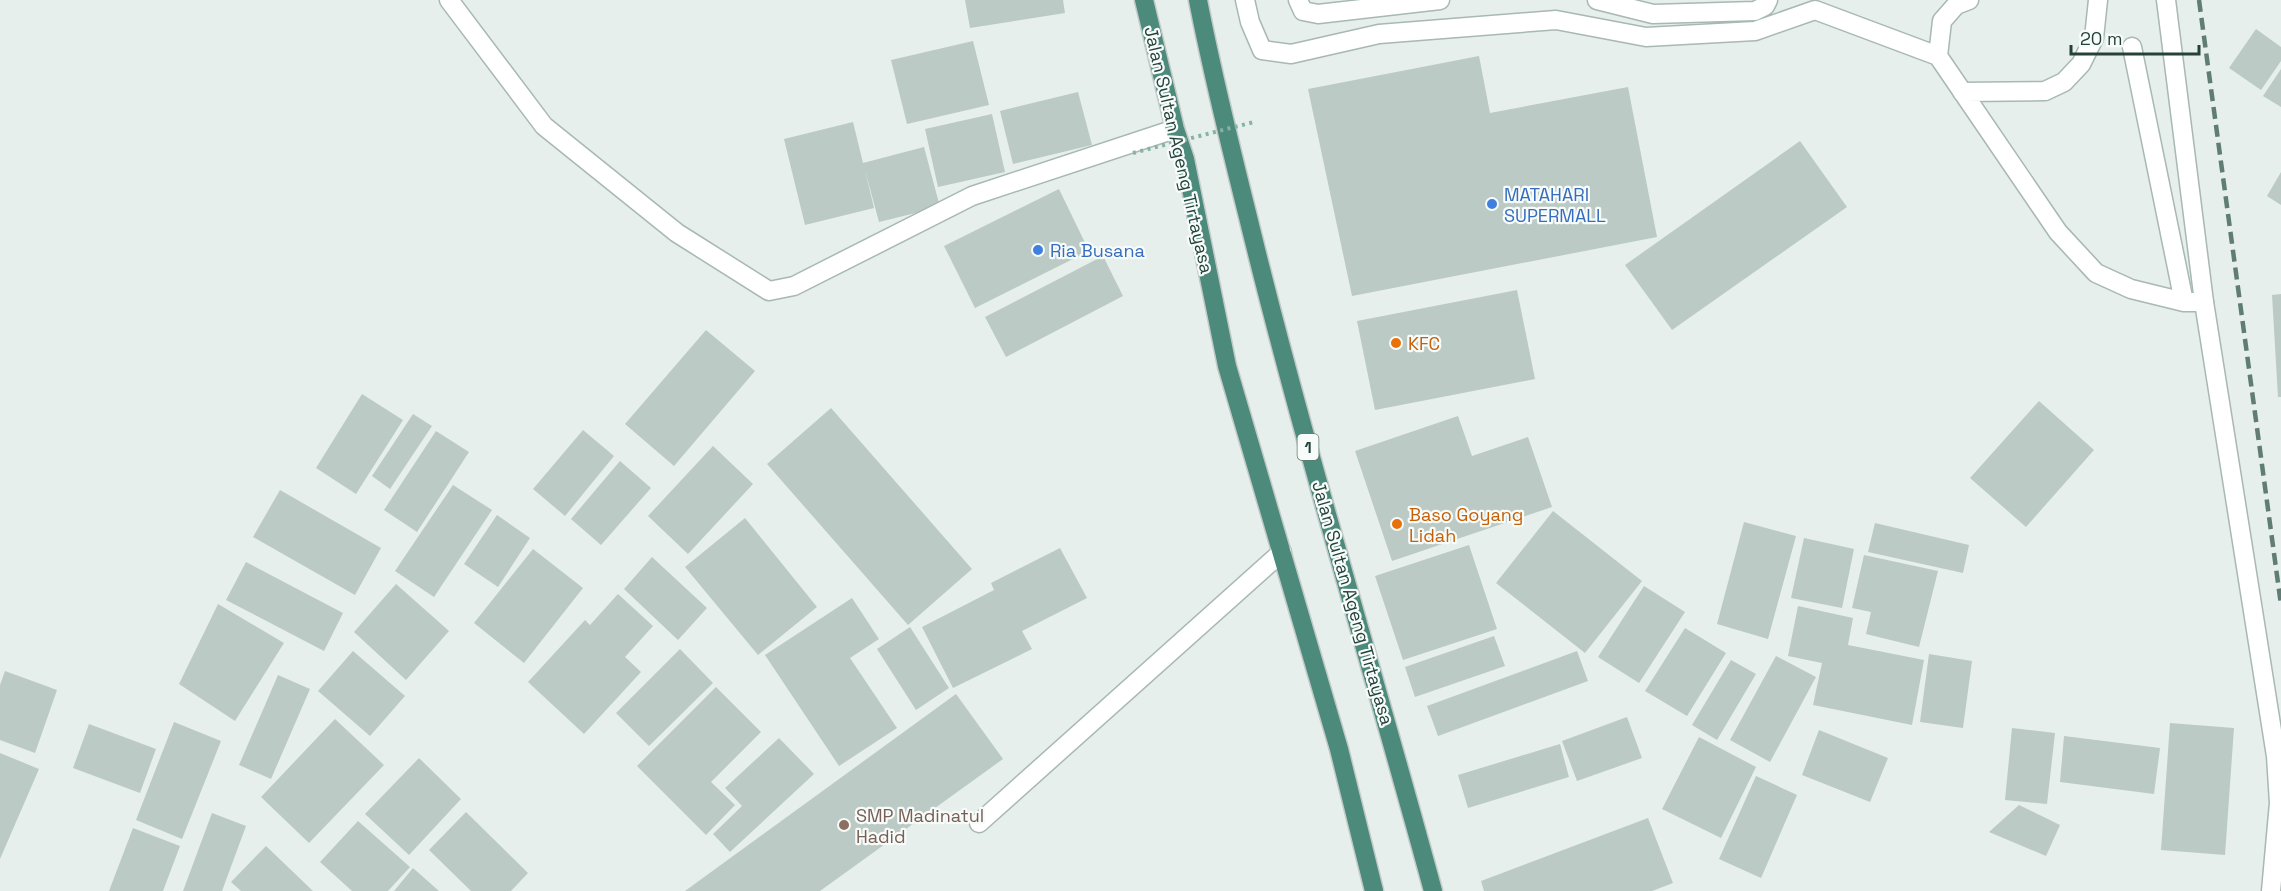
<svg xmlns="http://www.w3.org/2000/svg" width="2281" height="891" font-family="'Space Grotesk',sans-serif">
  <style>
    .building { fill: #bbcac4 }
    .lines { fill: none; stroke-linecap: round; stroke-linejoin: round }
    .service-casing { stroke: #a8b8b2; stroke-width: 21 }
    .minor-casing { stroke: #a8b8b2; stroke-width: 21 }
    .trunk-casing { stroke: #c2cac8; stroke-width: 21 }
    .service { stroke: #fff; stroke-width: 18 }
    .minor { stroke: #fff; stroke-width: 18 }
    .trunk { stroke: #4c8a7c; stroke-width: 18 }
    .rail { stroke: #5f7d75; stroke-width: 4.5; stroke-dasharray: 12 6; stroke-linecap: butt }
    .path-bridge { stroke: #86b3a5; stroke-width: 4; stroke-dasharray: 3 4.5; stroke-linecap: butt }
    .shop-dot { fill: #3f7fe0; stroke: #f7fbf9; stroke-width: 2 }
    .food-dot { fill: #e8710a; stroke: #f7fbf9; stroke-width: 2 }
    .education-dot { fill: #8d6e63; stroke: #f7fbf9; stroke-width: 2 }
    .labels { text-anchor: middle; dominant-baseline: central; stroke-width: 4.5; stroke-linejoin: round; paint-order: stroke }
    .shield { fill: #f7fbf9; stroke: #637a73; stroke-width: 1.5 }
    .shield-label { font-size: 16px; font-weight: bold; fill: #24423a }
    .street-label { font-size: 18px; fill: #24423a; stroke: #f7fbf9 }
    .shop-label { font-size: 18px; fill: #366cbe; stroke: #f7fbf9; text-anchor: start }
    .food-label { font-size: 18px; fill: #c56008; stroke: #f7fbf9; text-anchor: start }
    .education-label { font-size: 18px; fill: #785e54; stroke: #f7fbf9; text-anchor: start }
  </style>
  <rect width="100%" height="100%" fill="#e6efeb"/>
  <path class="building" d="M965 0H1063L1065 13 970 28Z
    M2256 29 2281 47V61L2261 90 2229 68Z
    M973 41 989 105 907 124 891 60Z
    M1479 56 1490 113 1628 87 1657 237 1352 296 1308 89Z
    M2281 69V107L2263 96Z
    M1078 92 1092 145 1013 164 1000 111Z
    M992 114 1005 172 938 187 925 129Z
    M853 122 863 163 924 147 940 207 879 222 865 170 874 208 805 225 784 139Z
    M1800 141 1847 207 1672 330 1625 265Z
    M2281 172V205L2267 196Z
    M1059 189 1089 251 975 308 944 246Z
    M1103 256 1123 296 1006 357 985 317Z
    M1517 290 1535 379 1375 410 1357 321Z
    M2281 294V397H2278L2272 295Z
    M706 330 755 371 674 466 625 424Z
    M362 394 403 420 356 494 316 468Z
    M2039 401 2094 450 2026 527 1970 478Z
    M831 408 972 569 908 625 767 464Z
    M413 414 432 426 390 489 372 476Z
    M1458 416 1472 456 1528 437 1552 507 1392 561 1355 451Z
    M583 430 614 456 565 516 533 489Z
    M436 431 469 452 417 532 384 510Z
    M713 446 753 484 688 554 648 516Z
    M620 461 651 488 601 545 571 519Z
    M453 485 492 510 434 597 395 571Z
    M280 490 381 548 355 595 253 537Z
    M1553 511 1642 581 1585 653 1496 583Z
    M497 515 530 538 498 587 464 564Z
    M745 518 817 607 758 655 685 567Z
    M1744 522 1796 536 1768 639 1717 624Z
    M1875 523 1969 545 1963 573 1868 552Z
    M1804 538 1854 549 1842 608 1791 598Z
    M1469 545 1497 629 1403 660 1375 576Z
    M1060 548 1087 598 1022 631 1032 649 953 688 922 627 994 590 991 583Z
    M533 549 583 588 524 663 474 623Z
    M1864 555 1938 571 1919 647 1866 634 1871 612 1852 608Z
    M652 557 707 608 678 640 624 589Z
    M246 562 343 613 324 651 226 600Z
    M396 584 449 631 406 680 354 632Z
    M1644 586 1685 612 1639 683 1598 657Z
    M618 594 653 626 625 657 641 672 584 734 528 682 585 620 590 625Z
    M852 598 879 639 850 658 897 728 839 766 765 655Z
    M218 604 284 643 235 721 179 684Z
    M1798 606 1853 618 1848 645 1924 660 1912 725 1813 705 1822 663 1788 656Z
    M910 627 949 688 916 710 877 649Z
    M1685 628 1726 653 1687 716 1645 691Z
    M1494 636 1505 666 1415 697 1405 667Z
    M680 649 713 683 649 746 616 713Z
    M353 651 405 696 370 736 318 691Z
    M1577 651 1588 681 1438 736 1427 706Z
    M1929 654 1972 661 1963 728 1920 722Z
    M1776 656 1816 677 1770 762 1730 740Z
    M1731 660 1756 674 1717 740 1692 725Z
    M5 671 57 690 35 753 0 740V685Z
    M278 675 310 689 271 779 239 765Z
    M716 687 761 732 711 782 735 805 706 835 637 766Z
    M956 694 1003 759 820 891H685Z
    M1627 717 1642 758 1577 781 1562 741Z
    M335 719 384 765 309 843 261 797Z
    M174 722 221 741 182 839 136 820Z
    M2170 723 2234 728 2225 855 2161 850Z
    M89 724 156 749 140 793 73 768Z
    M2012 728 2055 733 2047 804 2005 800Z
    M1819 730 1888 758 1870 802 1802 775Z
    M2064 736 2160 748 2154 794 2060 782Z
    M1699 737 1756 767 1721 838 1662 809Z
    M779 738 814 774 730 852 713 834 742 806 725 788Z
    M1560 744 1569 777 1468 808 1458 775Z
    M0 753 39 769 0 859Z
    M419 758 461 799 409 855 365 814Z
    M1756 776 1797 795 1761 878 1719 859Z
    M2019 805 2060 825 2046 856 1989 832Z
    M466 812 528 873 511 891H471L429 850Z
    M212 813 246 826 222 891H183Z
    M1648 818 1673 883 1652 891H1484L1481 881Z
    M358 821 410 867 388 891H352L320 862Z
    M133 828 180 846 163 891H109Z
    M266 846 313 891H241L231 882Z
    M413 868 439 891H394Z"/>
  <g class="lines">
    <defs>
      <path id="service" d="M1245 0 1250 22 1262 50 1291 54 1379 34 1556 20 1646 37 1755 31 1815 10 1938 56
        M1298 0 1303 11 1318 14 1440 0
        M1597 0 1653 14 1755 11 1765 6 1768 0
        M1969 0 1956 5 1942 21 1938 56 2058 232 2096 273 2131 289 2184 302H2204
        M2132 47 2184 302
        M1962 92 2045 91 2064 82 2081 64 2094 38 2098 0
        M979 823 1282 552"/>
      <path id="minor" d="M449 0 544 126 677 233 769 291 794 286 972 196 1175 129
        M2166 0 2204 302 2276 756 2279 803 2271 891"/>
      <path id="trunk" d="M1144 0 1175 129 1185 159 1227 366 1339 749 1374 891
        M1198 0C1212 73 1230 145 1248 217 1303 443 1372 666 1433 891"/>
    </defs>
    <use href="#service" class="service-casing"/>
    <use href="#minor" class="minor-casing"/>
    <use href="#trunk" class="trunk-casing"/>
    <use href="#service" class="service"/>
    <use href="#minor" class="minor"/>
    <use href="#trunk" class="trunk"/>
    <path class="rail" d="M2199 0 2281 605"/>
    <path class="path-bridge" d="M1133 153 1254 122"/>
  </g>
  <g class="shop-dot">
    <circle cx="1492" cy="204" r="6"/>
    <circle cx="1038" cy="250" r="6"/>
  </g>
  <g class="food-dot">
    <circle cx="1396" cy="343" r="6"/>
    <circle cx="1397" cy="524" r="6"/>
  </g>
  <circle class="education-dot" cx="844" cy="825" r="6"/>
  <g class="labels">
    <rect class="shield" x="1297.5" y="434" width="21" height="26" rx="4.5"/>
    <g class="shield-label">
      <text x="1308" y="447">1</text>
    </g>
    <g class="street-label">
      <text transform="translate(1179 150) rotate(77)">Jalan Sultan Ageng Tirtayasa</text>
      <text transform="translate(1353 603) rotate(74)">Jalan Sultan Ageng Tirtayasa</text>
    </g>
    <g class="shop-label">
      <text x="1504" y="194">MATAHARI<tspan x="1504" dy="21">SUPERMALL</tspan></text>
      <text x="1050" y="250">Ria Busana</text>
    </g>
    <g class="food-label">
      <text x="1408" y="343">KFC</text>
      <text x="1409" y="514">Baso Goyang<tspan x="1409" dy="21">Lidah</tspan></text>
    </g>
    <g class="education-label">
      <text x="856" y="815">SMP Madinatul<tspan x="856" dy="21">Hadid</tspan></text>
    </g>
  </g>
  <path d="M2071 45v9h128v-9" fill="none" stroke="#24423a" stroke-width="3"/>
  <text x="2080" y="45" font-size="18" fill="#24423a" stroke="#f7fbf9" stroke-width="4.5" paint-order="stroke">20 m</text>
</svg>
